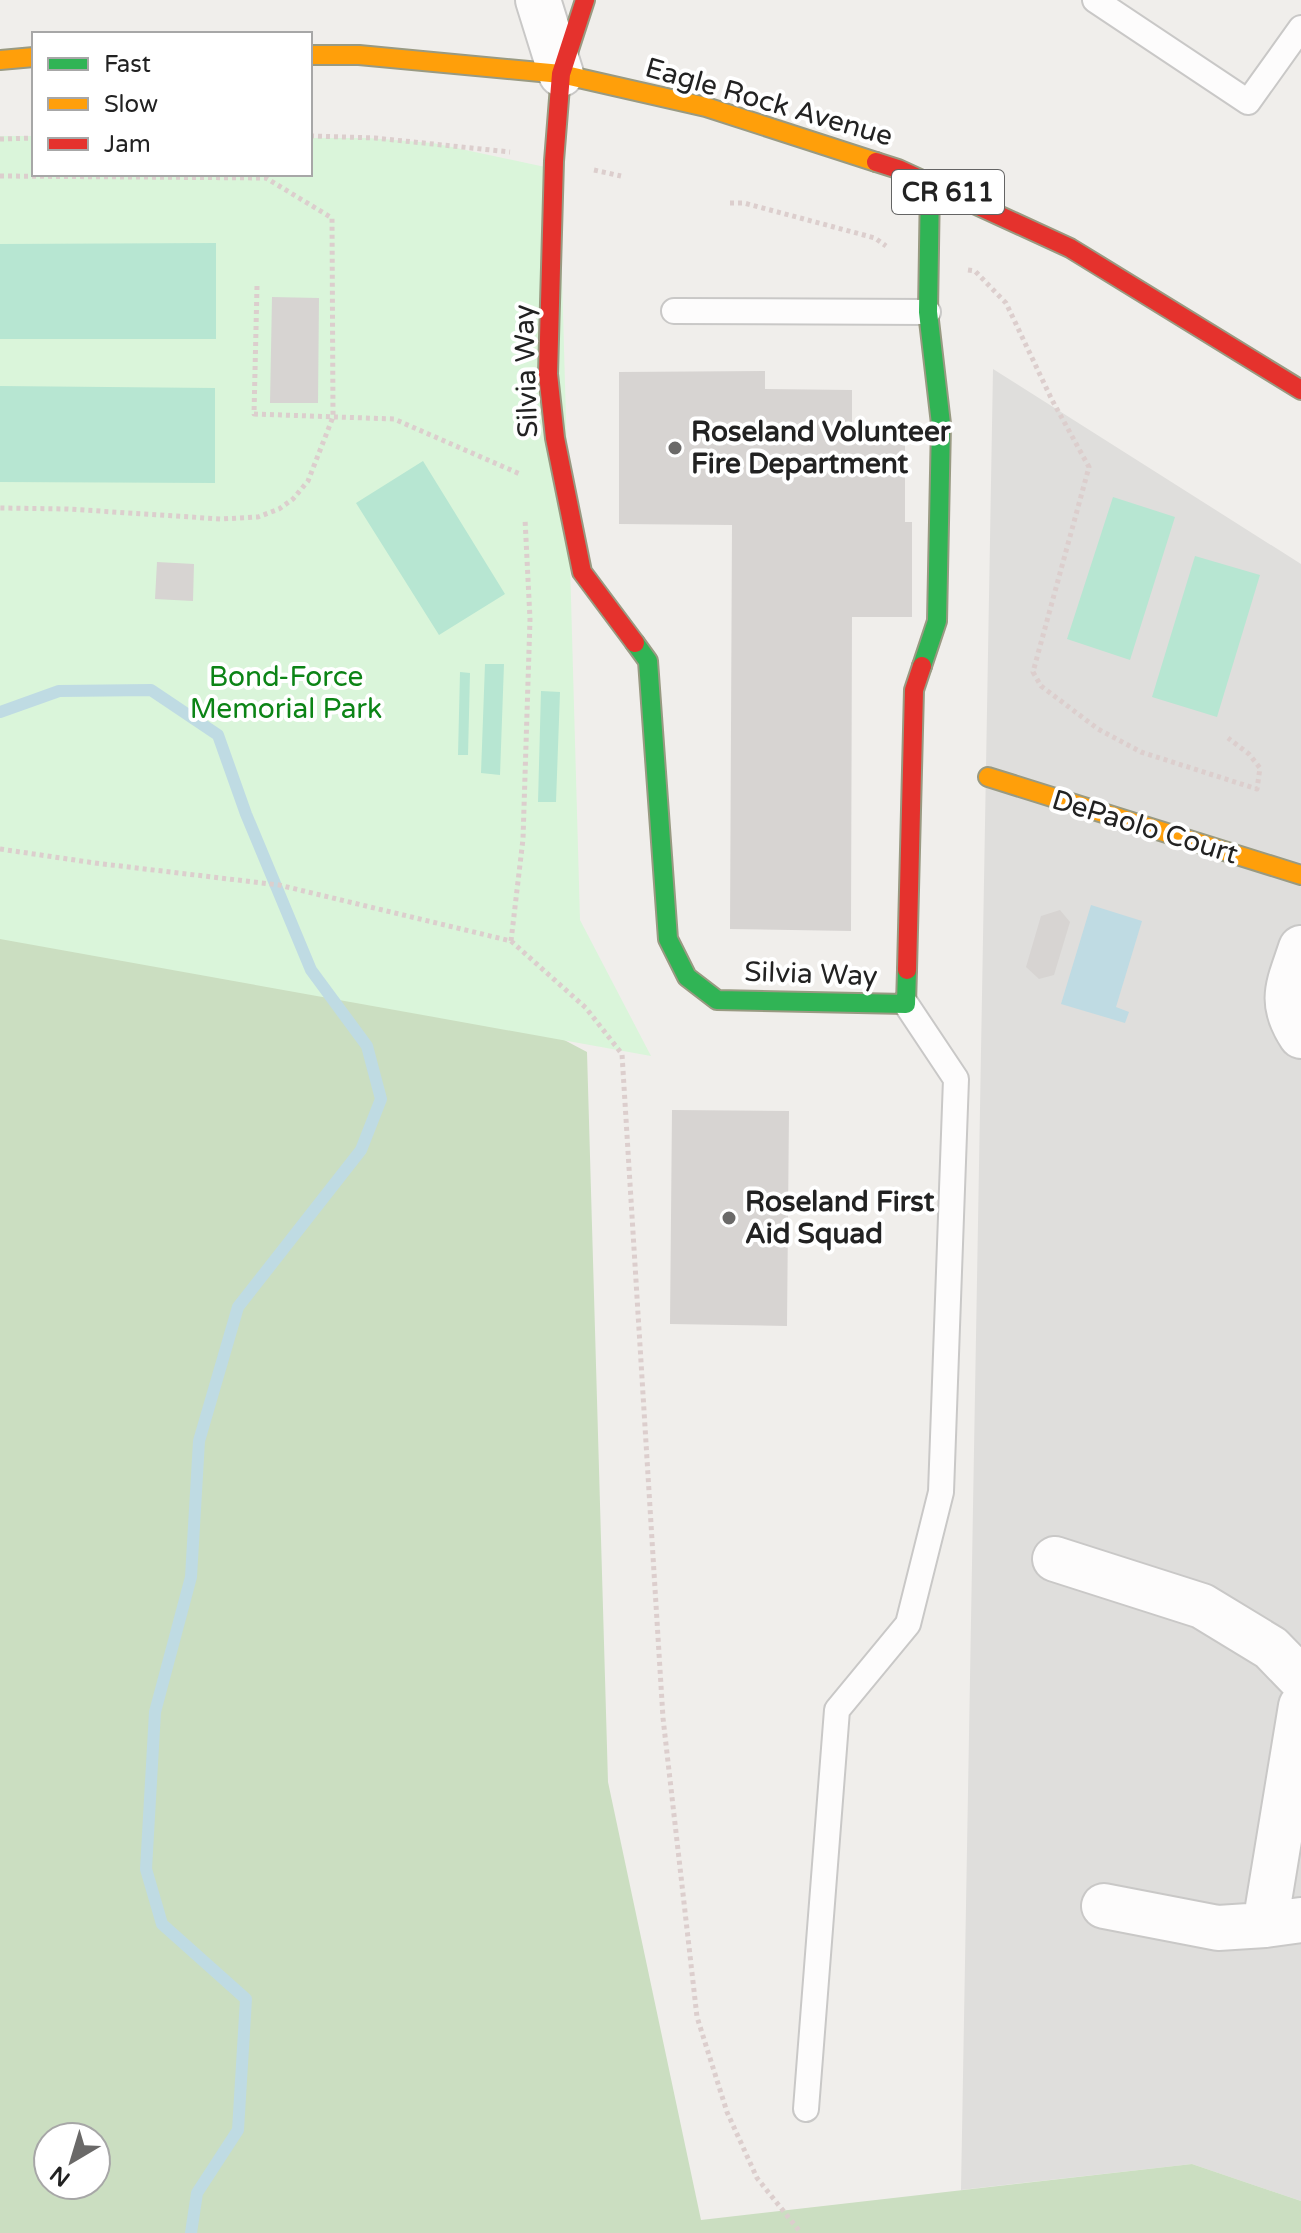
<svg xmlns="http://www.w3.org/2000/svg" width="1301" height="2233" font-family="'Varela Round',sans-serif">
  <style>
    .residential { fill: #dfdedc }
    .forest { fill: #cbdec1; fill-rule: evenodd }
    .park { fill: #daf5da }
    .pitch { fill: #b7e6d2 }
    .water { fill: #bfdbe3 }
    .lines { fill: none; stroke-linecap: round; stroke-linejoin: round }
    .stream { stroke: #bfdbe3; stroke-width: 12 }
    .building { fill: #d7d4d2 }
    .lane-casing { stroke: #c9c8c7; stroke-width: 28 }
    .street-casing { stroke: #c9c8c7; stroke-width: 48 }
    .fast-casing { stroke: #999a82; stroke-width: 22 }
    .slow-casing { stroke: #999a82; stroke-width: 22 }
    .jam-casing { stroke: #999a82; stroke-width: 22 }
    .path { stroke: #dccecd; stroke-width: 5; stroke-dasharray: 4 4; stroke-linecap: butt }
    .lane { stroke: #fdfcfc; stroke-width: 24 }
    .street { stroke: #fdfcfc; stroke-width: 44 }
    .fast { stroke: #30b455; stroke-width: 18 }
    .slow { stroke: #ff9f0a; stroke-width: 18 }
    .jam { stroke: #e5322d; stroke-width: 18 }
    .poi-dot { fill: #6a6968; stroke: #fff; stroke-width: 3 }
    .labels { text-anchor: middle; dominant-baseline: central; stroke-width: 8; stroke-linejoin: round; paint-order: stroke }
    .shield { fill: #fff; stroke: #646464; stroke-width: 2 }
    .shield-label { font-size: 26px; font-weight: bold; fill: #222 }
    .street-label { font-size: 28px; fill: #222; stroke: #fff }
    .poi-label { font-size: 28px; font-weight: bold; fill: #222; stroke: #fff; text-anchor: start }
    .park-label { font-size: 28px; fill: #0c8416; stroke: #fff }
  </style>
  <rect width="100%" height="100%" fill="#f0eeeb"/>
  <path class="residential" d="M993 369 1301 564V2201L1192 2164 961 2190Z"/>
  <path class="forest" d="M0 661 303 902 587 1052 608 1782 701 2220 1192 2164 1301 2201V2233H0ZM48 2137H96V2185H48Z"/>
  <path class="park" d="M0 136H34V174H310V138H368L433 143 559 170 580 920 651 1056 0 939Z"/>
  <path class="pitch" d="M216 243V339H0V244Z
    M0 386 215 388V483L0 482Z
    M423 461 505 594 439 635 356 503Z
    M1113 497 1175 517 1130 660 1067 639Z
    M1195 556 1260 575 1217 717 1152 697Z
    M485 664H504L500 775 481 773Z
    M460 672 470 673 468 755H458Z
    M541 691 560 692 556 802H538Z"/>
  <path class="water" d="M1091 905 1142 921 1116 1007 1129 1012 1125 1023 1061 1004Z"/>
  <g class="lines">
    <path class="stream" d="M0 712 59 691 151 690 218 735 246 814 311 970 367 1046 381 1099 361 1150 238 1307 199 1441 191 1577 155 1712 146 1869 162 1924 246 1999 238 2130 197 2193 191 2233"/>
  </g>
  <path class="building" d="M272 297 319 298 318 403H270Z
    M765 371V389L852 390V426H905V522H912V617H852L851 931 730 929 732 525 619 524V372Z
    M157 562 194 564 193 601 155 599Z
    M1060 910 1070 922 1054 975 1039 979 1026 967 1041 916Z
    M672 1110 789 1111 787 1326 670 1324Z"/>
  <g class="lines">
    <defs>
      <path id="lane" d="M1095 0 1248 102 1301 28
        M674 311 928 312
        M806 2109 837 1710 908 1624 941 1492 956 1079 906 1004"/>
      <path id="street" d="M538 0 561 74
        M1301 948C1289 985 1278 1001 1301 1036
        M1055 1559 1202 1606 1271 1648 1301 1679
        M1104 1906 1218 1928 1265 1925 1301 1920
        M1265 1925 1301 1706"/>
      <path id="fast" d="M635 643 648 661 668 939 687 977 717 1000 906 1004 907 970
        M922 666 937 621 941 424 928 312 930 184"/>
      <path id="slow" d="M310 55H359L561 74 706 107 876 162
        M0 60 34 57
        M988 777 1301 875"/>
      <path id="jam" d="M585 0 561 74 554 161 548 374 555 438 582 572 635 643
        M876 162 898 169 1070 248 1301 390
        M907 970 914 690 922 666"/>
    </defs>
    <use href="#lane" class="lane-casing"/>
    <use href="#street" class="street-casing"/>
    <use href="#fast" class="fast-casing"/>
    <use href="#slow" class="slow-casing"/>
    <use href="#jam" class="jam-casing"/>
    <path class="path" d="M310 136 375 138 510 152
      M0 139 34 138
      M594 170 621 176
      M0 176 266 178 332 218 333 417 308 481 293 499 279 509 258 517 221 519 68 509 0 508
      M730 203H744L875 238 886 246
      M968 270 975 271 1006 303 1052 400 1089 467 1033 672 1041 686 1098 729 1141 752 1257 789 1260 768 1249 754 1228 738
      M257 286 254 414 394 419 520 474
      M0 849 95 863 279 885 511 941 523 839 530 619 525 519
      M511 941 586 1008 622 1054 663 1718 697 2017 727 2112 757 2178 801 2233"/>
    <use href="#lane" class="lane"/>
    <use href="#street" class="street"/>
    <use href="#fast" class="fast"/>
    <use href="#slow" class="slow"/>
    <use href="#jam" class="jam"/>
  </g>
  <g class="poi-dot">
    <circle cx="675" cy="448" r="8"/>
    <circle cx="729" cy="1218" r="8"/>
  </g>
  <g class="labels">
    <rect class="shield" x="892" y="170" width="112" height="44" rx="6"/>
    <g class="shield-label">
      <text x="948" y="192">CR 611</text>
    </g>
    <g class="street-label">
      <text transform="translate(769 102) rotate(16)">Eagle Rock Avenue</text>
      <text transform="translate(526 371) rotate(-92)">Silvia Way</text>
      <text transform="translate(1145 827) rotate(17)">DePaolo Court</text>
      <text transform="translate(811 974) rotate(2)">Silvia Way</text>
    </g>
    <g class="poi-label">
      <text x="691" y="432">Roseland Volunteer<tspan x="691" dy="32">Fire Department</tspan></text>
      <text x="745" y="1202">Roseland First<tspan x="745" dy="32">Aid Squad</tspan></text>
    </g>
    <g class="park-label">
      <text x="286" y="677">Bond-Force<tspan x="286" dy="32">Memorial Park</tspan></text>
    </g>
  </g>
  <rect x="32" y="32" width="280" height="144" fill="#ffffff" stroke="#a7a7a7" stroke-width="2"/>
  <rect x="48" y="58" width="40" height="12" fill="#30b455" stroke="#a7a7a7" stroke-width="2"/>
  <text x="104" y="72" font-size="24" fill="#222222">Fast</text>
  <rect x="48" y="98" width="40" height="12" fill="#ff9f0a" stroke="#a7a7a7" stroke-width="2"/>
  <text x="104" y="112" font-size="24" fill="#222222">Slow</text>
  <rect x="48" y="138" width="40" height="12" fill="#e5322d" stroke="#a7a7a7" stroke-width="2"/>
  <text x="104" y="152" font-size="24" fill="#222222">Jam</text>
  <g transform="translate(72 2161) rotate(218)"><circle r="38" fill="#ffffff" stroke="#a7a7a7" stroke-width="2"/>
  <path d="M0-6L14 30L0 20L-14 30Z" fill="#6a6968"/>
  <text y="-12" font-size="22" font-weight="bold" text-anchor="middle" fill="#222222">N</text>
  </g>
</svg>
